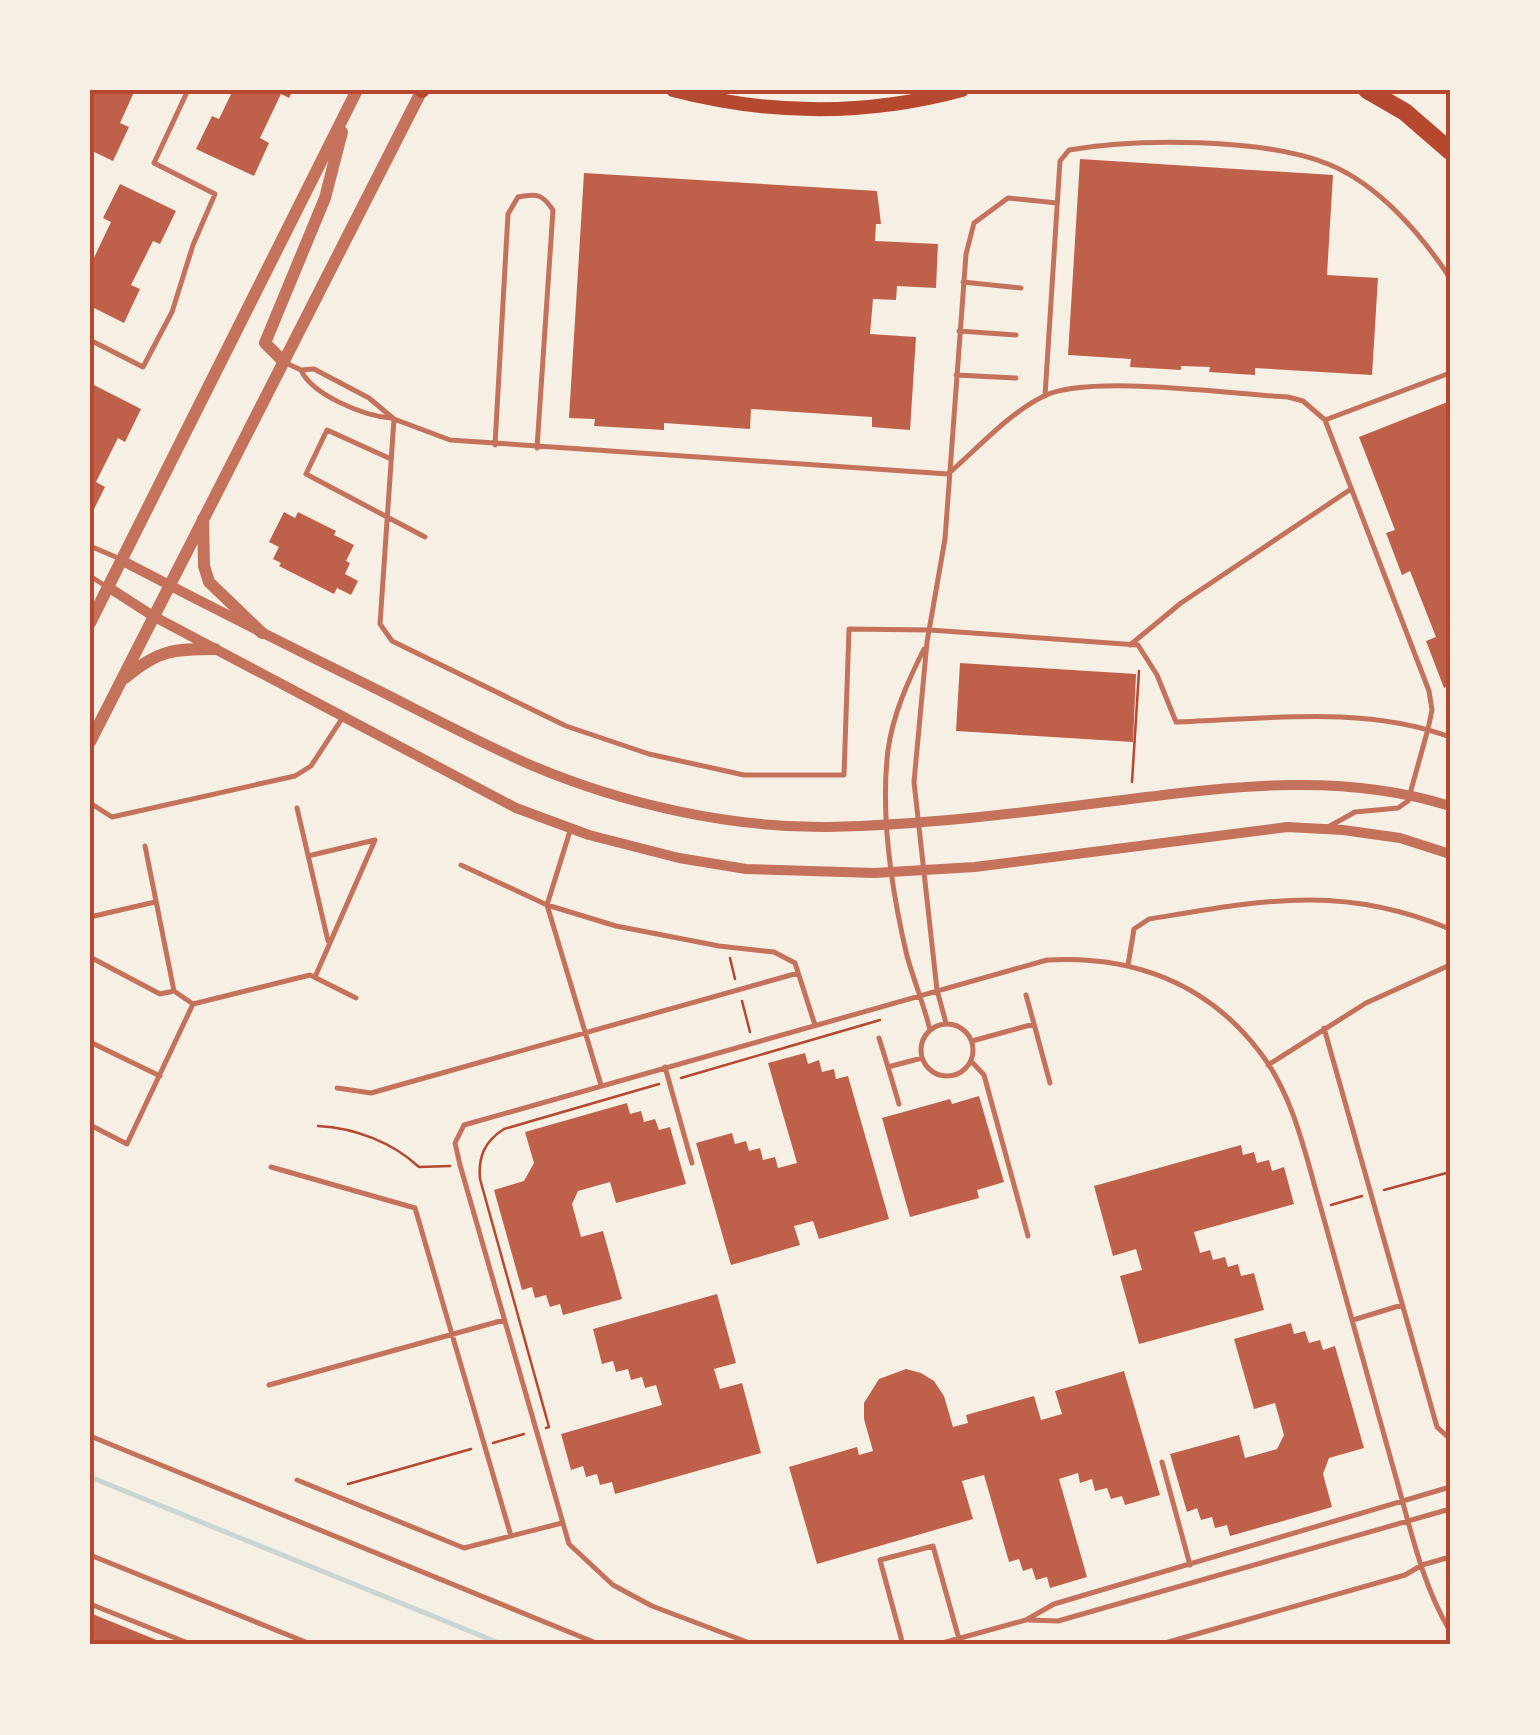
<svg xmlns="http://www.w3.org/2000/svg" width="1540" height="1735" font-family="Helvetica,sans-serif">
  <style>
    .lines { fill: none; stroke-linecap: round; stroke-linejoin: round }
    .stream { stroke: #c9d6d2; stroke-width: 5 }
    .building { fill: #bf614a }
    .path { stroke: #b5482f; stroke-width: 2.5 }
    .service { stroke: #c5725c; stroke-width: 5 }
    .minor { stroke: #c5725c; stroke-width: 10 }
    .tertiary { stroke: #c5725c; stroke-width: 12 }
    .secondary { stroke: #b5482f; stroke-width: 14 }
    .motorway { stroke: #b5482f; stroke-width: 18 }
    .neatline { fill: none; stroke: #b5482f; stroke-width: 4 }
  </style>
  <rect width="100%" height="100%" fill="#f6efe4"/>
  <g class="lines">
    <path class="stream" d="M90 1477 504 1645"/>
  </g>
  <path class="building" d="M90 90H135L120 123 129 127 113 161 90 150Z
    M233 90H293L289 98 281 94 260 138 269 143 254 176 196 149 212 116 219 119Z
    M1080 159 1333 175 1327 275 1378 278 1372 375 1255 368V375L1209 372 1210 367 1181 366V370L1130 367 1131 359 1068 355Z
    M584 173 877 191 881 224H876L875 241 938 244 936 288 897 286 896 300 873 299 870 334 916 337 910 430 872 427V417L751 409 750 429 664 423V430L594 426 595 419 569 418Z
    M120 184 176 211 160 244 153 241 131 285 140 289 124 323 90 306V266L111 222 103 218Z
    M90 383 141 409 125 442 118 438 96 482 105 487 90 517Z
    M1450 401V685L1444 688 1426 641 1436 637 1410 571 1402 575 1386 533 1395 530 1359 437Z
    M284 512 295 518 298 512 336 531 334 535 354 545 346 561 350 563 345 574 358 581 351 595 337 588 334 594 279 566 281 563 273 559 279 547 269 542Z
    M960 663 1136 674 1133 742 956 731Z
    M805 1053 808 1064 819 1060 822 1072 834 1069 836 1079 848 1076 889 1219 819 1239 813 1221 794 1226 800 1245 731 1265 696 1143 732 1133 735 1144 746 1141 749 1151 760 1148 763 1160 775 1157 778 1168 797 1163 768 1063Z
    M979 1096 1004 1182 977 1190 979 1198 910 1217 882 1118 950 1099 952 1104Z
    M627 1103 630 1114 641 1111 644 1122 655 1119 659 1130 670 1127 686 1184 616 1203 610 1182 578 1191 572 1204 581 1237 603 1231 622 1299 563 1315 560 1304 550 1307 546 1295 535 1298 532 1287 522 1290 494 1190 524 1181 534 1163 525 1132Z
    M1241 1145 1243 1155 1254 1152 1257 1163 1269 1160 1272 1171 1284 1167 1294 1204 1194 1232 1200 1253 1210 1250 1213 1260 1225 1257 1228 1267 1238 1264 1241 1276 1254 1273 1264 1310 1139 1344 1120 1276 1142 1270 1136 1249 1113 1256 1094 1186Z
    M717 1294 736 1363 714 1369 720 1389 742 1383 761 1453 615 1494 612 1482 600 1485 597 1474 586 1477 583 1466 571 1470 561 1434 662 1405 656 1385 645 1388 642 1377 631 1380 628 1369 616 1372 613 1361 602 1364 593 1329Z
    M1291 1323 1294 1334 1305 1331 1309 1343 1320 1340 1323 1350 1335 1346 1364 1448 1329 1458 1323 1474 1332 1507 1230 1536 1227 1525 1215 1528 1212 1517 1201 1520 1197 1508 1187 1512 1170 1454 1239 1435 1245 1458 1277 1449 1284 1435 1275 1403 1254 1409 1234 1339Z
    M906 1369 921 1373 934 1381 944 1396 953 1427 968 1423 966 1415 1034 1396 1041 1420 1062 1414 1055 1391 1124 1371 1160 1495 1125 1505 1122 1496 1111 1499 1107 1488 1095 1491 1092 1479 1080 1483 1078 1473 1059 1479 1087 1577 1050 1588 1047 1577 1036 1580 1032 1568 1023 1571 1019 1559 1009 1562 984 1475 962 1481 973 1519 817 1564 789 1467 857 1447 859 1455 873 1451 864 1419V1403L879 1379Z
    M90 1613 169 1645H95Z"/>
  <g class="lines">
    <path class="path" d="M1132 782 1139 671
      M730 958 735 979
      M742 1001 750 1032
      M681 1078 880 1020
      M318 1126C355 1128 392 1142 419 1167L450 1166
      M1384 1190 1450 1172
      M1331 1205 1362 1196
      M546 1428 549 1427 480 1179C478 1156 485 1141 504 1129L659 1084
      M493 1443 524 1434
      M348 1484 471 1449"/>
    <path class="service" d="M963 282 1021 288
      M959 331 1016 335
      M90 340 143 367 172 312 193 245 215 194 154 163 188 90
      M286 363 301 370 314 369 369 398 394 419 450 440 948 474C978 448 1009 413 1044 396 1089 374 1231 394 1288 397L1303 401 1325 420 1429 691 1432 710 1428 729 1408 801 1398 808 1355 812 1328 827
      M301 370C312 395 364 416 391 418
      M956 375 1016 378
      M1045 396 1060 161 1069 150C1137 138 1263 138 1328 164 1378 184 1421 234 1450 278
      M394 419 380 624 392 641 566 726 649 754 744 775H844L849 629 930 630 1138 645 1157 675 1176 722C1266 719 1364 705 1450 737
      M1325 420 1450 373
      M495 445 508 214 518 197C537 193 542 194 553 210L537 448
      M391 459 327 430 306 474 425 537
      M90 546 118 558
      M90 576 104 585
      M1130 645 1181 603 1351 489
      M924 649C908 681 893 714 888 750 880 816 892 892 907 956 914 981 924 1005 930 1030
      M90 803 112 817 295 776 311 766 343 717
      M297 808 328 941
      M570 831 547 905 601 1085
      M145 846 174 991 193 1004
      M308 856 375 840 315 977
      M461 865 547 905 616 926 719 946 774 952 795 963 815 1025
      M90 917 155 902
      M90 957 160 994 174 991
      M1128 965 1134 929 1149 919C1260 901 1341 883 1450 929
      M1026 995 1034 1024
      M946 1023 937 990 914 782 927 642 945 539 966 254 974 223 1008 198 1057 203
      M921 1050a26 26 0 1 1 52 0a26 26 0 1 1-52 0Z
      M1324 1028 1437 1427 1450 1439
      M879 1038 888 1067
      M972 1041 1034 1024 1050 1083
      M90 1042 160 1076
      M971 1061 984 1075 1028 1236
      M1268 1065 1366 1003 1450 965
      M665 1067 692 1163
      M337 1088 371 1093 798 973
      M899 1104 888 1067 922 1058
      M90 1125 127 1144 193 1004 310 975 356 998
      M271 1167 415 1208 511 1536
      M1353 1320 1402 1305
      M269 1385 504 1320
      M90 1436 601 1645
      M1162 1462 1190 1565
      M297 1480 464 1548 562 1523
      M90 1555 313 1645
      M90 1604 193 1645
      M1029 1620 1058 1621 1450 1509
      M755 1645 652 1606 613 1585 569 1544 460 1165 455 1143 464 1125 1047 960C1131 955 1206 982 1259 1051 1293 1094 1305 1153 1320 1205 1344 1293 1369 1380 1393 1467 1409 1522 1421 1583 1450 1631
      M903 1645 880 1560 933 1546 959 1639
      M935 1645 1026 1620 1054 1604 1450 1487
      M1158 1645 1405 1575 1422 1565 1450 1557"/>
    <path class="minor" d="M121 560C203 603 286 645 370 686 424 713 478 742 533 766 623 804 730 828 828 827 921 825 1013 814 1106 802 1222 788 1337 770 1450 806
      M108 587 153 616 516 808 589 835 679 858 746 869 874 873 975 867 1287 827 1343 830 1400 838 1450 854"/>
    <path class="tertiary" d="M283 361 265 343 325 198 342 132
      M203 519 204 566 209 582 262 633
      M90 623 357 90
      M125 678C158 650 173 649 215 649
      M90 742 422 90"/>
    <path class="secondary" d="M673 90C769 115 866 116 962 90
      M422 91 423 90"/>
    <path class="motorway" d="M1367 90 1405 112 1450 151"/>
  </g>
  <rect width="1540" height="1735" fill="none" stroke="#f6efe4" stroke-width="185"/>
  <rect x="92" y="92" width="1356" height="1550" class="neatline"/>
</svg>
